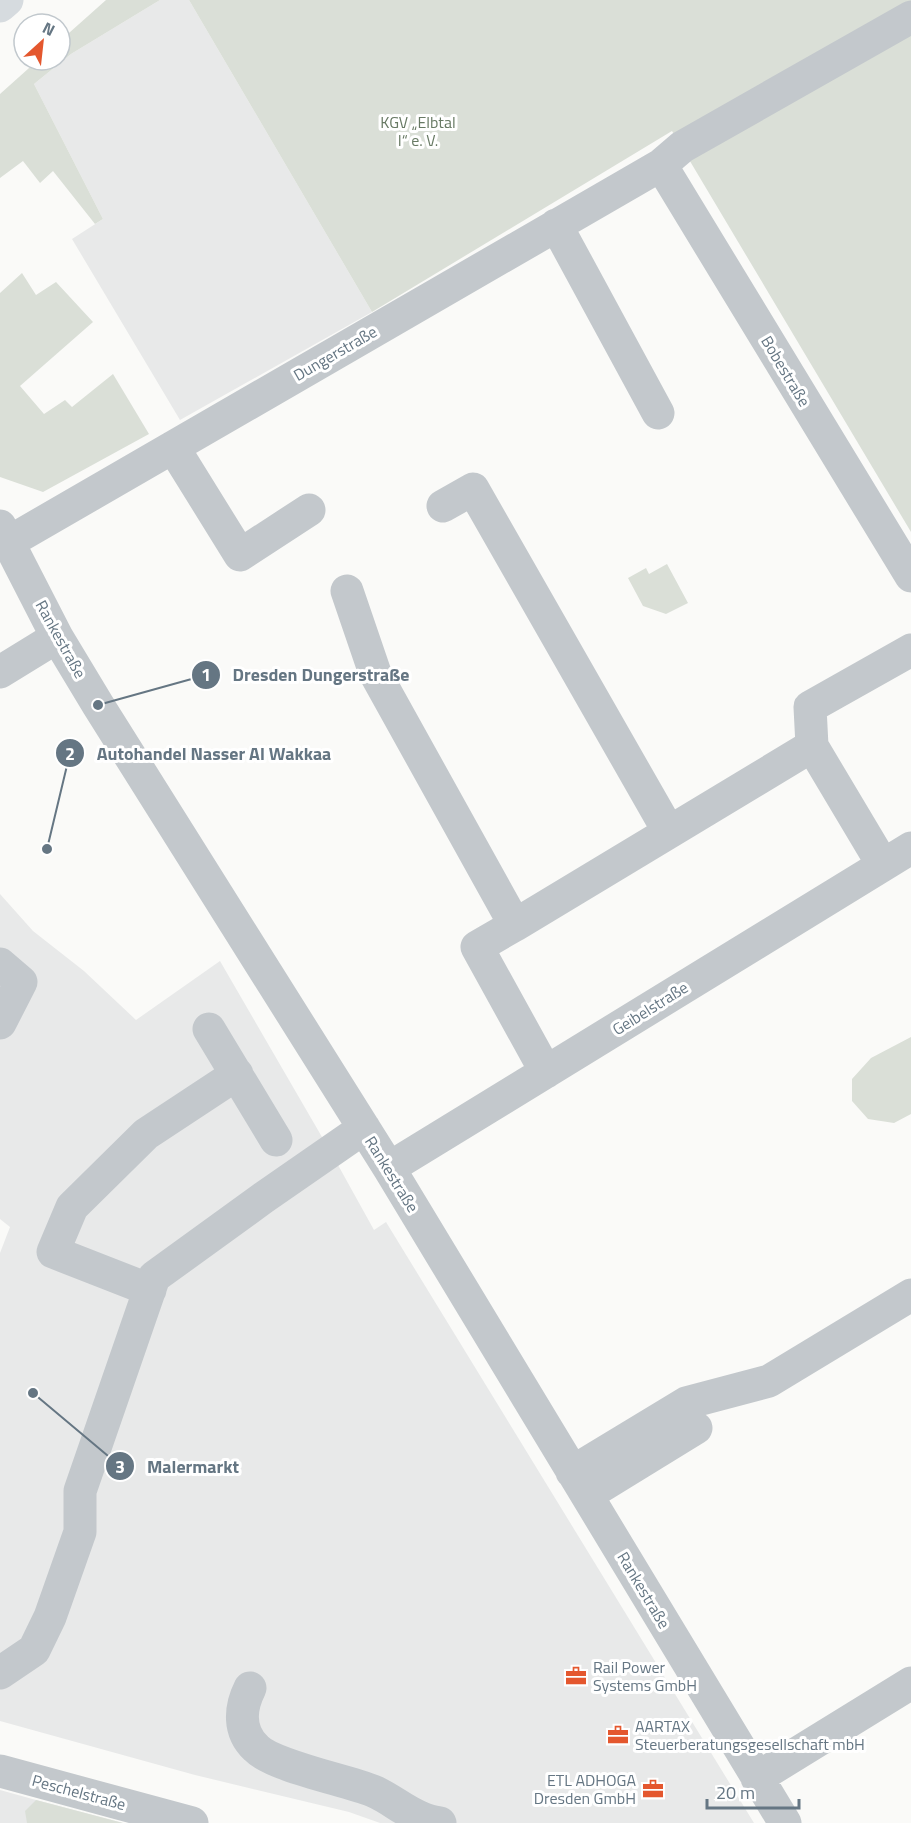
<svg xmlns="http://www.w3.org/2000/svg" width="911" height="1823" font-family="'Titillium Web',sans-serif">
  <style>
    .built { fill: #e8e9e9 }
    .green { fill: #dadfd7 }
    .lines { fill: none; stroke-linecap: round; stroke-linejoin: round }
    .minor { stroke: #c3c8cc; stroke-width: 33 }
    .highway { stroke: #d6dbdf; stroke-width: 33 }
    .labels { text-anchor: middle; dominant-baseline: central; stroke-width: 6; stroke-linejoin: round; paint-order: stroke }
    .park-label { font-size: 16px; fill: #687a64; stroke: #fff }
    .street-label { font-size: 16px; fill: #657683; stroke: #fff }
    .poi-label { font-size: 16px; fill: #657683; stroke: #fff; text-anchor: start }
    .leader { fill: none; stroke: #657683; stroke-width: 2 }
    .callout-dot { fill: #657683; stroke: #fff; stroke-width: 2 }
    .mark-label { font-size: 18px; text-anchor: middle; font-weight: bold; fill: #fff }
    .callout-label { font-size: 18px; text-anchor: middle; font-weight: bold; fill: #657683; stroke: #fff; stroke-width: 6; stroke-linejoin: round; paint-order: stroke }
  </style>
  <rect width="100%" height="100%" fill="#fafaf8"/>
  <path class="built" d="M160 0H189L372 312 180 420 72 239 103 219 34 84 71 54Z
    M0 894 33 931 84 971 136 1020 220 961 333 1156 374 1230 386 1222 754 1823H380L349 1812 195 1775 0 1721V1253L10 1227 0 1219Z
    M0 1790 36 1800 123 1823H0Z"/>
  <path class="green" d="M106 0H160L71 54 34 84 103 219 95 224 53 171 40 183 23 161 0 178V94L38 60H60V41Z
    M189 0H911V532L672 131 372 312Z
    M22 273 36 295 56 282 93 322 20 386 44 414 65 400 72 407 113 374 149 434 43 492 0 477V293Z
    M667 564 688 603 666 614 643 606 628 578 646 568 649 574Z
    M911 1037V1114L894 1123 868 1119 852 1101V1079L871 1058Z
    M36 1800 123 1823H27L25 1811Z"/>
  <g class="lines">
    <path class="minor" d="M661 165 911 576
      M556 225 658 413
      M173 447 240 555 309 510
      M443 506 473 489 669 832
      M0 526 57 637 98 705 389 1168 785 1823
      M9 542 661 165 682 147 911 17
      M347 591 375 673 515 925 477 947 546 1072
      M0 672 57 637
      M812 746 810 707 911 650
      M515 925 812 746 883 865
      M0 964 21 982 0 1023
      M209 1029 276 1140
      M389 1168 911 848
      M150 1290 53 1252 72 1207 146 1134 237 1074
      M572 1472 686 1403 769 1381 911 1295
      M587 1495 696 1428
      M0 1673 34 1650 50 1617 80 1532V1491L154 1277 263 1198 364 1128
      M250 1688C240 1708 238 1731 256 1748 273 1766 346 1780 373 1791 390 1798 405 1812 422 1818 427 1821 434 1822 440 1823
      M0 1771 192 1823
      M757 1778 911 1683"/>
    <path class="highway" d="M0 6 7 0"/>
  </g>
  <defs>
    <symbol id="office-bare" viewBox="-9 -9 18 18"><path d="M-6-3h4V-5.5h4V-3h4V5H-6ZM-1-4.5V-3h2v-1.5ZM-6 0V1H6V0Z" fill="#e4572e" stroke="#fff" stroke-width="2.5" paint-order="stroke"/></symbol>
  </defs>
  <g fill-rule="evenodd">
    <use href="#office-bare" x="561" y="1661" width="30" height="30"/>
    <use href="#office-bare" x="603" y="1720" width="30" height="30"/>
    <use href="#office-bare" x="638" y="1774" width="30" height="30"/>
  </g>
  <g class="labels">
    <g class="park-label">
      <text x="418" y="122">KGV „Elbtal<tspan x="418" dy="18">I“ e. V.</tspan></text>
    </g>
    <g class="street-label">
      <text transform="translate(335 353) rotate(-30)">Dungerstraße</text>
      <text transform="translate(786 371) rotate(59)">Bobestraße</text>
      <text transform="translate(61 639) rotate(61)">Rankestraße</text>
      <text transform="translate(650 1008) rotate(-32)">Geibelstraße</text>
      <text transform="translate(392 1174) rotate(58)">Rankestraße</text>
      <text transform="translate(644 1590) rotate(59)">Rankestraße</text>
      <text transform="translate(79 1792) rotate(15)">Peschelstraße</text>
    </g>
    <g class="poi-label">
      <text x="593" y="1667">Rail Power<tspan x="593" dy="18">Systems GmbH</tspan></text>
      <text x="635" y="1726">AARTAX<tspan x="635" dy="18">Steuerberatungsgesellschaft mbH</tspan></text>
      <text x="636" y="1780" text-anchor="end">ETL ADHOGA<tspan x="636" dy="18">Dresden GmbH</tspan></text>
    </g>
  </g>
  <path class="leader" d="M98 705L206 675M47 849L70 753M33 1393L120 1466"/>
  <g class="callout-dot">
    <circle cx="98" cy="705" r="6"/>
    <circle cx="47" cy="849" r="6"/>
    <circle cx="33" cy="1393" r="6"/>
    <circle cx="206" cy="675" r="15"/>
    <circle cx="70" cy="753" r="15"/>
    <circle cx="120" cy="1466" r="15"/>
  </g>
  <g class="mark-label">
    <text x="206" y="681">1</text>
    <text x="70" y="760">2</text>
    <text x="120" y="1473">3</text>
  </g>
  <g class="callout-label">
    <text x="321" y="681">Dresden Dungerstraße</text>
    <text x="214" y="760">Autohandel Nasser Al Wakkaa</text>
    <text x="193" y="1473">Malermarkt</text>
  </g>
  <g transform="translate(42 42) rotate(27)"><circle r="28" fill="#ffffff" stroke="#c1c8cd" stroke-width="1.5"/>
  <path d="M0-4.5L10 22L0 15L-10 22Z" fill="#e4572e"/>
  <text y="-9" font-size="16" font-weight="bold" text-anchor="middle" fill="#657683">N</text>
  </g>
  <path d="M707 1799v9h92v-9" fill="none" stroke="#657683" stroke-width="3"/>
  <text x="716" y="1799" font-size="18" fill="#657683" stroke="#ffffff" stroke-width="4.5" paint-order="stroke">20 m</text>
</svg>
